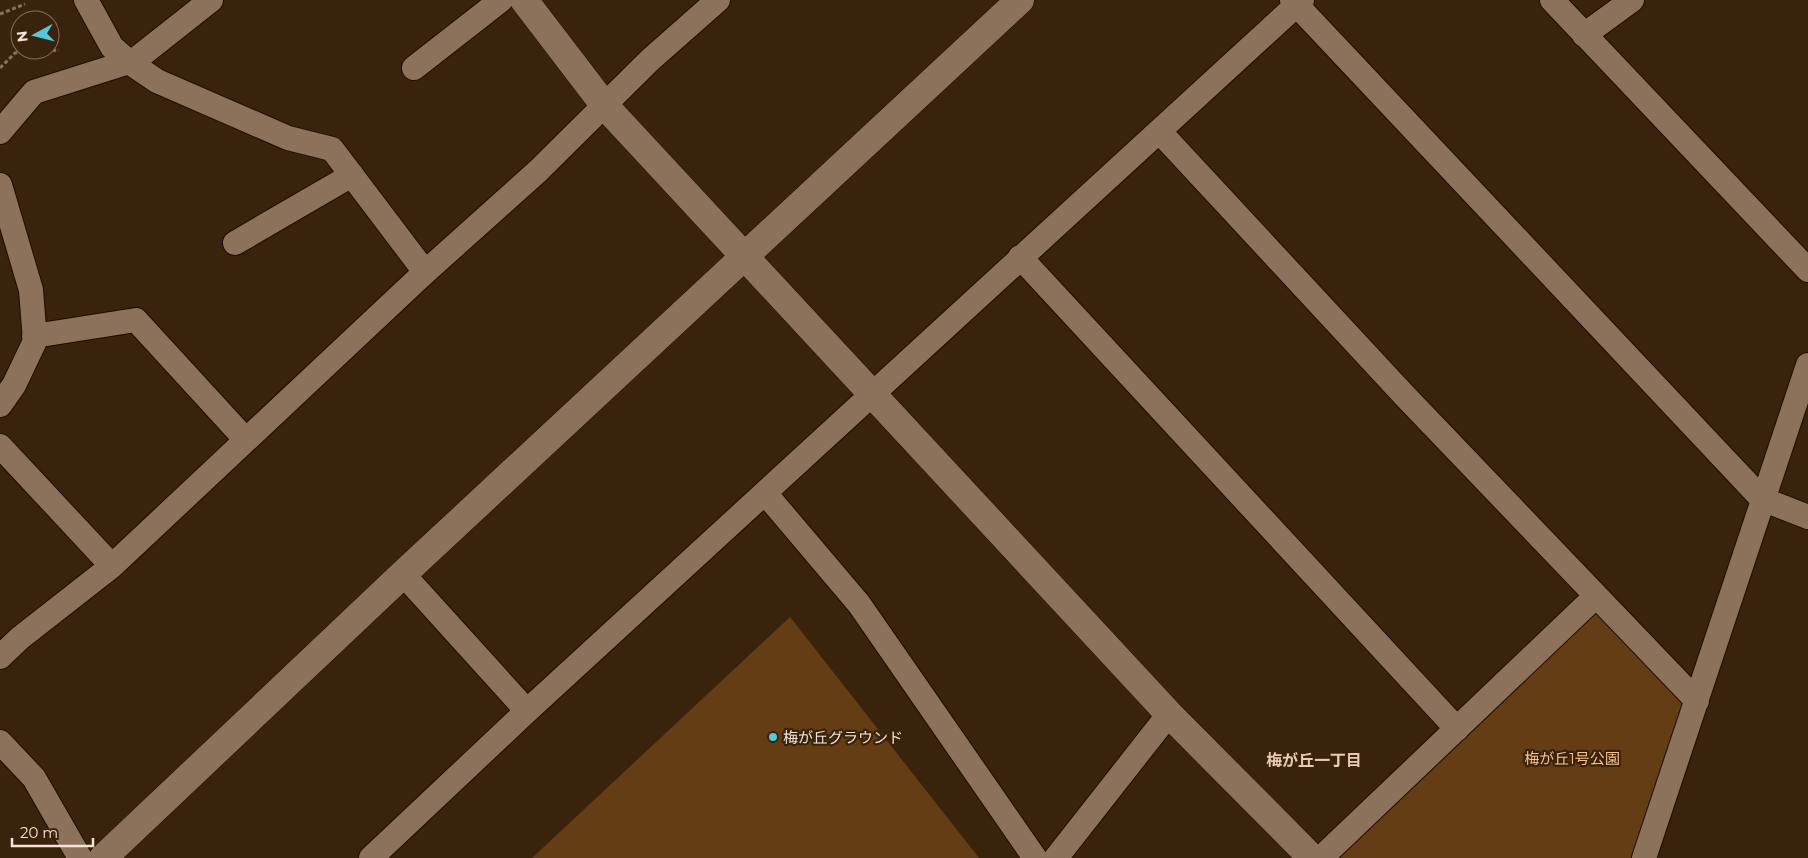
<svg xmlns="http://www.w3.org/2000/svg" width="1808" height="858" font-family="Montserrat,'Noto Sans JP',sans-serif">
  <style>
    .green { fill: #643d14 }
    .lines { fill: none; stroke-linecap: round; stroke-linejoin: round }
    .minor-casing { stroke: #1f0b00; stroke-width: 26 }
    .tertiary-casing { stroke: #1f0b00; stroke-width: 29 }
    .path { stroke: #857260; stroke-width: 3; stroke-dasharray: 4 2.5; stroke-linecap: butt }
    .minor { stroke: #8c725b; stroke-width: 24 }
    .tertiary { stroke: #8c725b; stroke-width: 28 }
    .poi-dot { fill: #53cadc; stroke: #39230d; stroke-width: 2 }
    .labels { text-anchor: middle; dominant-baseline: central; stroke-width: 4.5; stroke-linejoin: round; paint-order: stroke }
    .poi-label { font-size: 15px; fill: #f3e4d7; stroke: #39230d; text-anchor: start }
    .park-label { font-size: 15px; fill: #fcc28c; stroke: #39230d }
    .neighbourhood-label { font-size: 16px; font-weight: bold; fill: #e7cab0; stroke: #39230d }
  </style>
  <rect width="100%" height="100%" fill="#39230d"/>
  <path class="green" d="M1596 596 1697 701 1644 858H1321Z
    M790 617 979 858H532Z"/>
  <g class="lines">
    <defs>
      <path id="minor" d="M86 0 112 47 129 62 157 81 288 138 332 149 425 272
        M1292 0 1762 499 1808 517
        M1552 0 1808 270
        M1584 35 1632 0
        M414 68 501 0
        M1159 131 1404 395 1697 701
        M0 132 34 92 135 60 211 0
        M0 185 31 290 35 341 14 385 0 405
        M235 243 352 175
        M1020 257 1457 729
        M34 336 136 320 246 440
        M0 446 112 566
        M765 493 859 604 1035 858
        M403 574 527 711
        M0 657 20 638 112 566 422 275 538 171 650 60 718 0
        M0 742 34 778 80 858
        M371 858 527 711 1302 0
        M1056 858 1169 714
        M1321 858 1596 596
        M1644 858 1808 365"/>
      <path id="tertiary" d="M524 0 605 106 1169 714 1312 858
        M103 858 403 574 1020 0"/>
    </defs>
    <use href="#minor" class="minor-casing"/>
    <use href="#tertiary" class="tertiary-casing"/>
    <path class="path" d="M0 14 25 4
      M0 68 15 53 59 50"/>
    <use href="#minor" class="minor"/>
    <use href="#tertiary" class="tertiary"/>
  </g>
  <circle class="poi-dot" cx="773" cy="737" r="5"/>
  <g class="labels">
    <g class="poi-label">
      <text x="783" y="737">梅が丘グラウンド</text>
    </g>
    <g class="park-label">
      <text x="1572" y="758">梅が丘1号公園</text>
    </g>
    <g class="neighbourhood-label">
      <text x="1314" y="760">梅が丘一丁目</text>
    </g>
  </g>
  <g transform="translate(35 35) rotate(263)"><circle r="24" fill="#39230d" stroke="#83705e"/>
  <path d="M0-4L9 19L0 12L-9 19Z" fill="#53cadc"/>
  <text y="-8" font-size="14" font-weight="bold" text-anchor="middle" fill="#f3e4d7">N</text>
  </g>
  <path d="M12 838v8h81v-8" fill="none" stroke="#f3e4d7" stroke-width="2.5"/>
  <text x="20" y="838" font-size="15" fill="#f3e4d7" stroke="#39230d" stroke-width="4" paint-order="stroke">20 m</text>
</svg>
